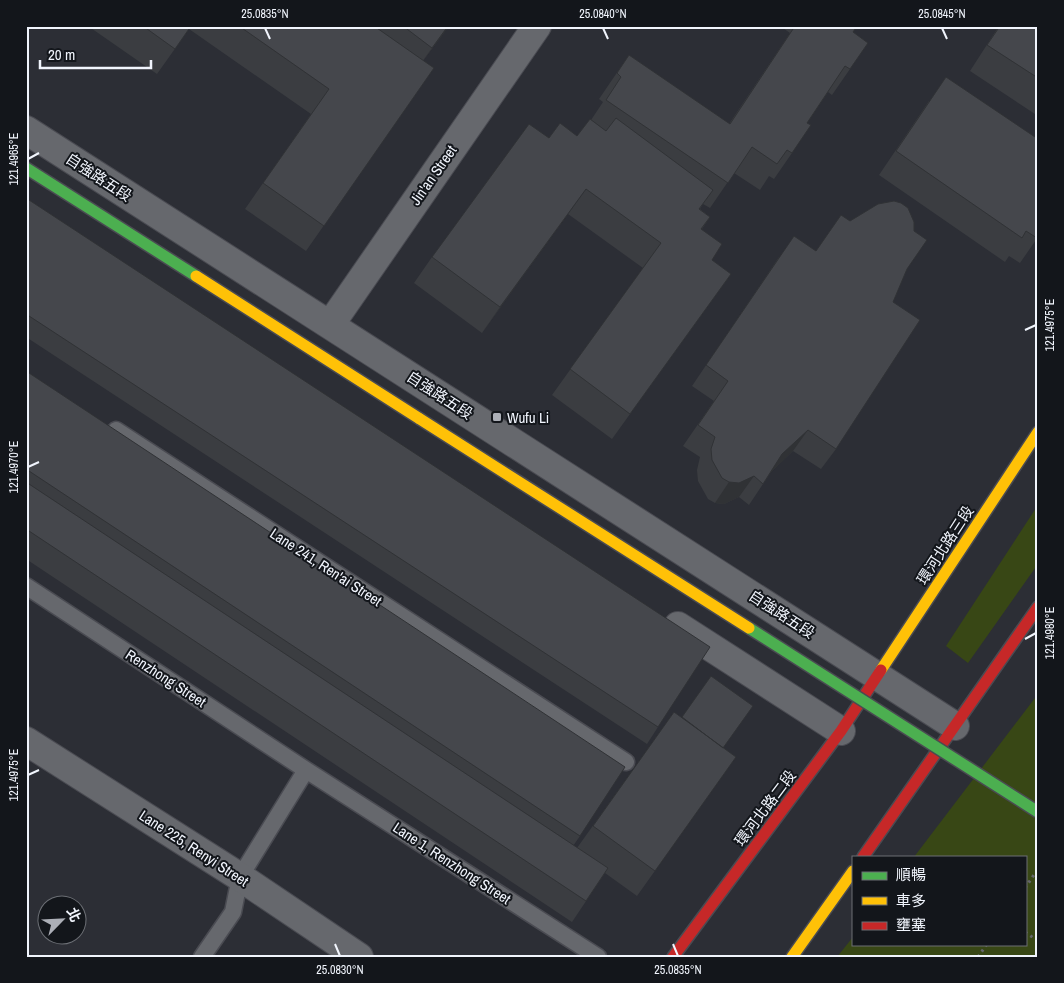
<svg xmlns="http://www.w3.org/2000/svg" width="1064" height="983" font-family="'Archivo Narrow','Noto Sans TC',sans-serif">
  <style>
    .green { fill: #384715 }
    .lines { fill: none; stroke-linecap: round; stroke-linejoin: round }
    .lane-casing { stroke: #4a4b52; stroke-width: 19 }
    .street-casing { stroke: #4a4b52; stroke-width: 30 }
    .fast-casing { stroke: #4a4b52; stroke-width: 14 }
    .slow-casing { stroke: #4a4b52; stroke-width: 14 }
    .jam-casing { stroke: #4a4b52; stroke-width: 14 }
    .path { stroke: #65666c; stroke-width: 3; stroke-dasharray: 2.5 4; stroke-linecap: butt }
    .lane { stroke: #66686d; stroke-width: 16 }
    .street { stroke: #66686d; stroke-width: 28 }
    .fast { stroke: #4caf50; stroke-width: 11 }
    .slow { stroke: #ffc107; stroke-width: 11 }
    .jam { stroke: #c62828; stroke-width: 11 }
    .fast-bridge-casing { stroke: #4a4b52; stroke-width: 14; stroke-linecap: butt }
    .slow-bridge-casing { stroke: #4a4b52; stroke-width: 14; stroke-linecap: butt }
    .fast-bridge { stroke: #4caf50; stroke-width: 11 }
    .slow-bridge { stroke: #ffc107; stroke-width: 11 }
    .wall { fill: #3b3d41 }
    .shaded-wall { fill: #303235 }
    .building { fill: #45474c; stroke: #303235 }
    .ticks { fill: none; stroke: #f1f5fd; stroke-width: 2 }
    .poi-dot { fill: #acafb7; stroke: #13161b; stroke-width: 2 }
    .labels { text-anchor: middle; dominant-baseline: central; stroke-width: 4; stroke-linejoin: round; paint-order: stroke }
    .street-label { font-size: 15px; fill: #f1f5fd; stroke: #13161b }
    .poi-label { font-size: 15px; fill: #f1f5fd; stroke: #13161b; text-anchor: start }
    .neatline { fill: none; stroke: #f1f5fd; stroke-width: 2 }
    .ticks-label { font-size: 12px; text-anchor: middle; fill: #f1f5fd }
  </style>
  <rect width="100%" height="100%" fill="#2c2e35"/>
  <path class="green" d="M1038 505V564L968 663 946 646Z
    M1038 694V957H837L853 937V944H1025V857H914Z"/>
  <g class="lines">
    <defs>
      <path id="lane" d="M116 430 626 762
        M26 586 306 770 598 957
        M202 957 233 912 240 877 306 770"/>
      <path id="street" d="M26 130 955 726
        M330 325 537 26
        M678 626 841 731
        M26 741 240 877 359 957"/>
      <path id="fast" d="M26 168 196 276"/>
      <path id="slow" d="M196 276 420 419
        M881 670 1038 432
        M792 957 853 871"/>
      <path id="jam" d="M863 857 1038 607
        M673 957 841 731 881 670"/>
    </defs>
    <use href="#lane" class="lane-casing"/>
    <use href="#street" class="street-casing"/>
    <use href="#fast" class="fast-casing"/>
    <use href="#slow" class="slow-casing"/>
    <use href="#jam" class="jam-casing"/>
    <path class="path" d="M1025 888 1038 869
      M1025 932 1038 941
      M978 957 987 944"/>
    <use href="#lane" class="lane"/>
    <use href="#street" class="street"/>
    <use href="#fast" class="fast"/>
    <use href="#slow" class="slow"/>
    <use href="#jam" class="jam"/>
    <defs>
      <path id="fast-bridge" d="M749 628 1038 812"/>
      <path id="slow-bridge" d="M420 419 749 628"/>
    </defs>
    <use href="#fast-bridge" class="fast-bridge-casing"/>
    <use href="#slow-bridge" class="slow-bridge-casing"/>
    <use href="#fast-bridge" class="fast-bridge"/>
    <use href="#slow-bridge" class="slow-bridge"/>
  </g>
  <path class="wall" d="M88 26H449L423 61 434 68 306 251 245 209 311 114 189 29 157 74Z
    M780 26H857L853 32 850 69 832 95 828 92 807 123 792 153 774 179 769 176 760 190 734 173 710 208 703 204 700 209 710 217 702 229 712 260 731 274 612 439 552 395 643 268 568 214 482 333 414 283 432 257 549 138 577 136 591 120 603 102 599 99 629 55 729 124 790 33Z
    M999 26H1038V116L970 71Z
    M929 101 1038 237 1020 263 1009 256 1005 262 879 175Z
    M26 198 658 727 647 744 26 337Z
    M816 251 907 269 893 302 836 449 821 469 793 451 771 472 749 505 739 497 724 504 715 503 708 499 698 481 697 470 700 457 683 446 714 401 692 386 779 257Z
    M26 371 580 836 573 846 577 848 674 712 736 757 637 896 605 873 572 922 26 559Z"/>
  <path class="shaded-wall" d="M448 26H449L414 73 432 48Z
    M586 189 568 214 482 333 500 307Z
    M808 430 793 451 768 475 782 454Z
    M754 476 739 497 724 504 715 503 729 482Z"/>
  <path class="building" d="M143 26H191L175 49Z
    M239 26H374L434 68 324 226 263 183 329 89Z
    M403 26H448L432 48Z
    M795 26H857L853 32 868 43 850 69 845 66 807 123 811 125 792 153 787 150 777 164 752 147 728 183 606 100 621 77 617 73 629 55 730 124Z
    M1000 26H1038V78L987 45Z
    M946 77 1038 139V237L1037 238 1026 231 1022 238 896 151Z
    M616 118 713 190 699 209 710 217 701 229 722 244 712 260 731 274 630 414 570 369 661 243 586 189 500 307 432 257 529 124 549 138 560 123 577 136 590 119 606 131Z
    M26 198 710 647 658 727 26 314Z
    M894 201 901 203 908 208 914 222V231L927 240 907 269 893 302 920 320 836 449 808 430 782 454 763 484 754 476 739 483 729 482 722 478 712 460 711 449 715 437 698 425 728 381 706 365 794 236 816 251 841 215 850 221 878 204Z
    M26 371 625 767 580 836 26 469Z
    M26 482 608 868 586 901 26 529Z
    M711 676 753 706 723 748 682 717Z
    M674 712 736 757 655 871 593 826Z"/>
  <path class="ticks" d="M265 28 270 39M603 28 608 39M942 28 947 39M28 159 39 153M1025 330 1036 325M28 467 39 462M1025 639 1036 633M28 775 39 770M335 944 340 956M673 944 678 956"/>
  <rect class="poi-dot" x="492" y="412" width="10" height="10" rx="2.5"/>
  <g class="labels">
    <g class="street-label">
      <text transform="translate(433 175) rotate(-55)">Jin'an Street</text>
      <text transform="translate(99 177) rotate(33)">自強路五段</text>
      <text transform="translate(440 395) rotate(33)">自強路五段</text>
      <text transform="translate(945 545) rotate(-57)">環河北路三段</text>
      <text transform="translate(326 567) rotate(33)">Lane 241, Ren'ai Street</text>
      <text transform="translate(782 614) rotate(33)">自強路五段</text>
      <text transform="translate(166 678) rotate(33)">Renzhong Street</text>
      <text transform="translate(765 808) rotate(-53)">環河北路二段</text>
      <text transform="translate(194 848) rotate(33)">Lane 225, Renyi Street</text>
      <text transform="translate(452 863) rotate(33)">Lane 1, Renzhong Street</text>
    </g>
    <g class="poi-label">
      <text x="507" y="417">Wufu Li</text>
    </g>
  </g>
  <rect width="1064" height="983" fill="none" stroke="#13161b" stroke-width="55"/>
  <rect x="852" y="856" width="175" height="90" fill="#13161b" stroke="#6c6f75"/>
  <rect x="862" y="872" width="25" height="8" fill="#4caf50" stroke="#6c6f75"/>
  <text x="896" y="880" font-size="15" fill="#f1f5fd">順暢</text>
  <rect x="862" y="897" width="25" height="8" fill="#ffc107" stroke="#6c6f75"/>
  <text x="896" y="906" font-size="15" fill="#f1f5fd">車多</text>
  <rect x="862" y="922" width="25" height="8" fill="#c62828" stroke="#6c6f75"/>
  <text x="896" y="930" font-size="15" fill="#f1f5fd">壅塞</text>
  <g transform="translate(62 920) rotate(66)"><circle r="24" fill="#13161b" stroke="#6c6f75"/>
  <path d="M0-4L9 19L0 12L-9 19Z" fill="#acafb7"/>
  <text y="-8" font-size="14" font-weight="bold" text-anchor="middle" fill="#f1f5fd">北</text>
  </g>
  <path d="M40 60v8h111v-8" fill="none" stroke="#f1f5fd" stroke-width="2.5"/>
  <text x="48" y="60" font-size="15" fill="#f1f5fd" stroke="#13161b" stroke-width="4" paint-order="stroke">20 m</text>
  <rect x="28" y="28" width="1008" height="928" class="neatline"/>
  <g class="ticks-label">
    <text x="265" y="18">25.0835°N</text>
    <text x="603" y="18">25.0840°N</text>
    <text x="942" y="18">25.0845°N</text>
    <text transform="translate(14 159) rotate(-90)" y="4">121.4965°E</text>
    <text transform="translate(1050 325) rotate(-90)" y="4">121.4975°E</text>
    <text transform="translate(14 467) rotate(-90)" y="4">121.4970°E</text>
    <text transform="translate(1050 633) rotate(-90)" y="4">121.4980°E</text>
    <text transform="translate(14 775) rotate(-90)" y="4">121.4975°E</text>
    <text x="340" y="974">25.0830°N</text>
    <text x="678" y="974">25.0835°N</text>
  </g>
</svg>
